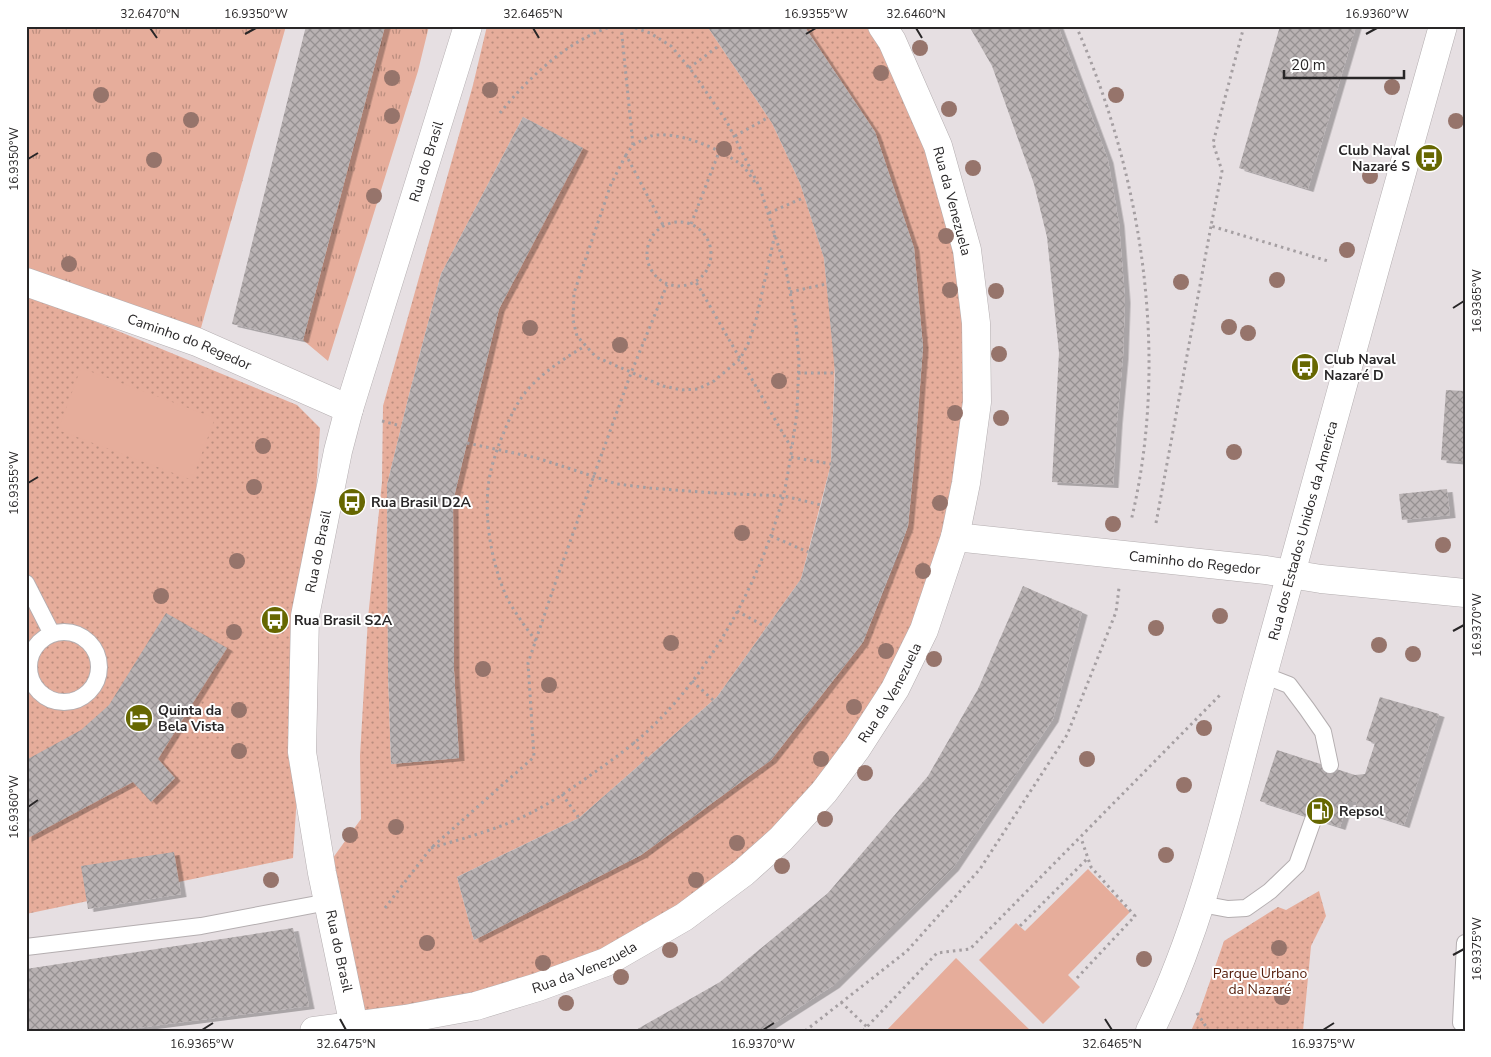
<svg xmlns="http://www.w3.org/2000/svg" width="1491" height="1057" font-family="'Nunito Sans',sans-serif">
  <style>
    .grass { fill: url(#grass-tufts) }
    .park { fill: url(#park-dots); fill-rule: evenodd }
    .pitch { fill: #e6ad9b }
    .building { fill: url(#building-cross-hatch); filter: url(#shadow) }
    .lines { fill: none; stroke-linecap: round; stroke-linejoin: round }
    .lane-casing { stroke: #b4aeb0; stroke-width: 18 }
    .street-casing { stroke: #b4aeb0; stroke-width: 29 }
    .secondary-casing { stroke: #b4aeb0; stroke-width: 29 }
    .path { stroke: #a59fa2; stroke-width: 3; stroke-dasharray: 2.5 4; stroke-linecap: butt }
    .lane { stroke: #fff; stroke-width: 16 }
    .street { stroke: #fff; stroke-width: 28 }
    .secondary { stroke: #fff; stroke-width: 28 }
    .tree { fill: #96746b }
    .ticks { fill: none; stroke: #282627; stroke-width: 2 }
    .labels { text-anchor: middle; dominant-baseline: central; stroke-width: 4; stroke-linejoin: round; paint-order: stroke }
    .poi-label { font-size: 14px; font-weight: bold; fill: #282627; stroke: #fff; text-anchor: start }
    .street-label { font-size: 14px; fill: #282627; stroke: #fff }
    .park-label { font-size: 14px; fill: #541d0a; stroke: #fff }
    .neatline { fill: none; stroke: #282627; stroke-width: 2 }
    .ticks-label { font-size: 12px; text-anchor: middle; fill: #282627 }
  </style>
  <defs>
    <pattern id="grass-tufts" width="24" height="20" patternUnits="userSpaceOnUse" patternTransform="scale(1.25)"><rect width="24" height="20" fill="#e6ad9b"/><path d="M3 7l-1-3M5 7V3M7 7l1-3M15 17l-1-3M17 17v-4M19 17l1-3" fill="none" stroke="#ba8d7e"/></pattern>
    <pattern id="park-dots" width="8" height="8" patternUnits="userSpaceOnUse" patternTransform="scale(1.25)"><rect width="8" height="8" fill="#e6ad9b"/><path d="M2 2h.1M6 6h.1" fill="none" stroke="#ba8d7e" stroke-width="1.8" stroke-linecap="round"/></pattern>
    <pattern id="building-cross-hatch" width="8" height="8" patternUnits="userSpaceOnUse" patternTransform="scale(1.25)"><rect width="8" height="8" fill="#b9b2b3"/><path d="M0 0l8 8M0 8l8-8" fill="none" stroke="#969192"/></pattern>
    <filter id="shadow"><feDropShadow dx="5.5" dy="3" stdDeviation="0" flood-color="#0004"/></filter>
  </defs>
  <rect width="100%" height="100%" fill="#e6dfe2"/>
  <path class="grass" d="M26 26H286L197 342 26 282Z
    M385 26H429L418 71 328 361 303 340Z"/>
  <path class="park" d="M487 26H707L772 123 800 183 824 258 835 362 831 464 801 579 717 697 579 818 457 877 474 940 641 855 771 760 863 642 899 552 908 526 914 464 923 347 914 248 875 132 804 26H882L938 146 977 402 924 630 781 839 606 962 354 1025 322 873 361 819 360 756 368 618 382 482 383 406 473 85ZM523 117 582 148 499 309 453 501 454 671 459 758 391 764 388 671 387 485 409 395 441 274Z
    M26 293 297 405 320 428 293 858 26 914Z
    M1319 891 1326 916 1311 946 1303 1031H1191L1199 1013 1224 941 1278 907 1286 910Z"/>
  <path class="pitch" d="M81 368 215 418 192 480 58 430Z
    M1088 869 1130 912 1068 975 1080 987 1043 1024 979 960 1016 923 1025 931Z
    M956 958 1031 1031H886Z"/>
  <path class="building" d="M306 26H385L303 340 232 324Z
    M707 26H804L875 132 914 248 923 347 914 464 908 526 863 642 771 760 641 855 474 940 457 877 579 818 717 697 801 579 821 505 831 464 835 373 824 258 800 183 772 123Z
    M969 26H1058L1108 160 1119 223 1125 300 1123 356 1117 421 1113 485 1052 482 1059 353 1047 237 1034 184 992 66Z
    M1280 26H1356L1308 189 1239 168Z
    M523 117 583 148 499 309 453 501 454 671 459 758 391 764 388 671 387 485 409 395 441 274Z
    M1446 390 1465 391V462L1441 460Z
    M1447 489 1450 515 1402 520 1399 494Z
    M1023 586 1082 612 1053 719 953 868 834 985 762 1031H634L720 982 828 893 928 776 978 689Z
    M166 613 227 648 158 759 175 778 151 802 133 782 26 839V760L81 730 109 705Z
    M1380 697 1439 714 1404 825 1355 809 1357 802H1348L1340 827 1260 801 1277 750 1355 775 1365 774 1375 743 1366 740Z
    M174 852 181 894 88 909 81 866Z
    M293 928 309 1006 113 1031H26V969Z"/>
  <g class="lines">
    <defs>
      <path id="lane" d="M26 583 52 634
        M29 667a35 35 0 1 1 70 0a35 35 0 1 1-70 0Z
        M1263 675 1289 685 1307 709 1323 732 1330 765
        M1201 904 1228 909 1246 908 1270 891 1297 865 1313 820
        M26 947 201 926 328 902
        M1461 1023 1465 943"/>
      <g id="street">
        <path id="s1" d="M26 282 197 342 349 409"/>
        <path id="s2" d="M955 537 1266 570 1321 579 1465 593"/>
        <path id="s3" d="M314 1031 406 1019 437 1013 476 1006 538 987 606 962 684 917 743 873 781 839 824 792 857 748 895 689 924 630 955 537 966 483 977 402 976 323 967 250 938 146 892 41 882 26"/>
        <path id="s4" d="M355 1031 322 873 302 752 305 616 338 451 349 409 468 26"/>
      </g>
      <g id="secondary">
        <path id="s5" d="M1150 1031C1205 919 1230 795 1263 675 1322 459 1382 242 1443 26"/>
      </g>
    </defs>
    <use href="#lane" class="lane-casing"/>
    <use href="#street" class="street-casing"/>
    <use href="#secondary" class="secondary-casing"/>
    <path class="path" d="M621 26 633 145 626 155 663 225
      M629 26 650 33 671 46 691 70 727 122 760 188 786 270 796 325 799 360 797 412 792 447
      M1076 26C1143 177 1170 360 1131 521
      M1244 26 1213 143 1222 171 1211 226 1328 261
      M689 68 720 45
      M500 113C529 77 568 40 613 26
      M735 136 769 117
      M633 145C639 142 645 138 651 136 676 130 718 148 739 163 746 168 751 177 756 184
      M626 155 611 184 574 293 573 320 577 336 596 357 663 386 682 390 698 389 714 381 740 359 748 344 756 320 775 234
      M769 213 805 197
      M647 254a32 32 0 1 1 64 0a32 32 0 1 1-64 0Z
      M691 224 719 152
      M790 292 826 284
      M798 373H835
      M382 421 401 426
      M467 443 537 458 617 484 650 488 714 493 784 496 821 505
      M791 457 831 464
      M1156 523 1211 226
      M771 536 808 552
      M737 611 766 627
      M536 641C526 628 516 614 508 600 490 562 481 506 492 466 495 456 498 446 502 437 509 419 517 401 530 387 546 370 565 358 585 346
      M692 681 713 700
      M633 742 647 759
      M562 794 579 818
      M431 848C461 839 492 831 520 818 543 808 565 793 585 779 608 763 631 747 651 728 714 667 760 581 783 497 787 481 789 465 792 449L696 282
      M385 908 431 848 534 757 528 663 558 575 631 373 667 285
      M1020 926 1088 858
      M1077 978 1135 916 1091 867 1081 838
      M841 1002 867 1027
      M1197 1013 1209 1031
      M805 1031 907 951 980 869 1067 735 1116 612 1119 588
      M863 1031 937 953 970 949 1220 695"/>
    <use href="#lane" class="lane"/>
    <use href="#street" class="street"/>
    <use href="#secondary" class="secondary"/>
  </g>
  <g class="tree">
    <circle cx="920" cy="48" r="8"/>
    <circle cx="881" cy="73" r="8"/>
    <circle cx="392" cy="78" r="8"/>
    <circle cx="1392" cy="87" r="8"/>
    <circle cx="490" cy="90" r="8"/>
    <circle cx="101" cy="95" r="8"/>
    <circle cx="1116" cy="95" r="8"/>
    <circle cx="949" cy="109" r="8"/>
    <circle cx="392" cy="116" r="8"/>
    <circle cx="191" cy="120" r="8"/>
    <circle cx="1456" cy="121" r="8"/>
    <circle cx="724" cy="149" r="8"/>
    <circle cx="154" cy="160" r="8"/>
    <circle cx="973" cy="168" r="8"/>
    <circle cx="1370" cy="176" r="8"/>
    <circle cx="374" cy="196" r="8"/>
    <circle cx="946" cy="236" r="8"/>
    <circle cx="1347" cy="250" r="8"/>
    <circle cx="69" cy="264" r="8"/>
    <circle cx="1277" cy="280" r="8"/>
    <circle cx="1181" cy="282" r="8"/>
    <circle cx="950" cy="290" r="8"/>
    <circle cx="996" cy="291" r="8"/>
    <circle cx="1229" cy="327" r="8"/>
    <circle cx="530" cy="328" r="8"/>
    <circle cx="1248" cy="333" r="8"/>
    <circle cx="620" cy="345" r="8"/>
    <circle cx="999" cy="354" r="8"/>
    <circle cx="779" cy="381" r="8"/>
    <circle cx="955" cy="413" r="8"/>
    <circle cx="1001" cy="418" r="8"/>
    <circle cx="263" cy="446" r="8"/>
    <circle cx="1234" cy="452" r="8"/>
    <circle cx="254" cy="487" r="8"/>
    <circle cx="940" cy="503" r="8"/>
    <circle cx="1113" cy="524" r="8"/>
    <circle cx="742" cy="533" r="8"/>
    <circle cx="1443" cy="545" r="8"/>
    <circle cx="237" cy="561" r="8"/>
    <circle cx="923" cy="571" r="8"/>
    <circle cx="161" cy="596" r="8"/>
    <circle cx="1220" cy="616" r="8"/>
    <circle cx="1156" cy="628" r="8"/>
    <circle cx="234" cy="632" r="8"/>
    <circle cx="671" cy="643" r="8"/>
    <circle cx="1379" cy="645" r="8"/>
    <circle cx="886" cy="651" r="8"/>
    <circle cx="1413" cy="654" r="8"/>
    <circle cx="934" cy="659" r="8"/>
    <circle cx="483" cy="669" r="8"/>
    <circle cx="549" cy="685" r="8"/>
    <circle cx="854" cy="707" r="8"/>
    <circle cx="239" cy="710" r="8"/>
    <circle cx="1204" cy="728" r="8"/>
    <circle cx="239" cy="751" r="8"/>
    <circle cx="821" cy="759" r="8"/>
    <circle cx="1087" cy="759" r="8"/>
    <circle cx="865" cy="773" r="8"/>
    <circle cx="1184" cy="785" r="8"/>
    <circle cx="825" cy="819" r="8"/>
    <circle cx="396" cy="827" r="8"/>
    <circle cx="350" cy="835" r="8"/>
    <circle cx="737" cy="843" r="8"/>
    <circle cx="1166" cy="855" r="8"/>
    <circle cx="782" cy="866" r="8"/>
    <circle cx="271" cy="880" r="8"/>
    <circle cx="696" cy="880" r="8"/>
    <circle cx="427" cy="943" r="8"/>
    <circle cx="1279" cy="948" r="8"/>
    <circle cx="670" cy="950" r="8"/>
    <circle cx="1144" cy="959" r="8"/>
    <circle cx="543" cy="963" r="8"/>
    <circle cx="621" cy="977" r="8"/>
    <circle cx="1282" cy="997" r="8"/>
    <circle cx="566" cy="1003" r="8"/>
  </g>
  <path class="ticks" d="M150 28 157 38M533 28 539 38M916 28 922 38M245 34 256 28M806 34 816 28M1366 34 1377 28M28 159 38 153M1453 308 1464 301M28 483 38 477M1453 631 1464 625M28 807 38 800M1453 955 1464 949M340 1019 346 1030M1105 1019 1112 1030M202 1030 213 1023M763 1030 774 1023M1323 1030 1334 1023"/>
  <defs>
    <symbol id="bus-disc" viewBox="-11 -11 22 22"><circle r="9.5" fill="#666701" stroke="#fff"/><path d="M-5-6H5V4H4V6H2V4H-2V6H-4V4H-5ZM-3.5-4V0h7V-4ZM-3.5 1.2v1.5H-2V1.2ZM2 1.2v1.5H3.5V1.2Z" fill="#fff"/></symbol>
    <symbol id="hotel-disc" viewBox="-11 -11 22 22"><circle r="9.5" fill="#666701" stroke="#fff"/><path d="M-6-4.5h1.5V1H6V5H4.5V3h-9V5H-6ZM-4 0a1.8 1.8 0 1 1 3.6 0ZM.5 0V-2.5h3Q6-2.5 6 0Z" fill="#fff"/></symbol>
    <symbol id="fuel-disc" viewBox="-11 -11 22 22"><circle r="9.5" fill="#666701" stroke="#fff"/><path d="M-5.5-6h7V0h2V4h1.3V-2.5L3-4.5l.8-.8L6-3V5H2.5V1h-1V6h-7ZM-4.2-4.7v3.2H.2V-4.7Z" fill="#fff"/></symbol>
  </defs>
  <g fill-rule="evenodd">
    <use href="#bus-disc" x="1413" y="142" width="32" height="32"/>
    <use href="#bus-disc" x="1289" y="351" width="32" height="32"/>
    <use href="#bus-disc" x="336" y="486" width="32" height="32"/>
    <use href="#bus-disc" x="259" y="604" width="32" height="32"/>
    <use href="#hotel-disc" x="123" y="702" width="32" height="32"/>
    <use href="#fuel-disc" x="1304" y="795" width="32" height="32"/>
  </g>
  <g class="labels">
    <g class="poi-label">
      <text x="1410" y="150" text-anchor="end">Club Naval<tspan x="1410" dy="16">Nazaré S</tspan></text>
      <text x="1324" y="359">Club Naval<tspan x="1324" dy="16">Nazaré D</tspan></text>
      <text x="371" y="502">Rua Brasil D2A</text>
      <text x="294" y="620">Rua Brasil S2A</text>
      <text x="158" y="710">Quinta da<tspan x="158" dy="16">Bela Vista</tspan></text>
      <text x="1339" y="811">Repsol</text>
    </g>
    <g class="street-label">
      <text stroke="none"><textPath href="#s4" startOffset="891">Rua do Brasil</textPath></text>
      <text transform="translate(952 201) rotate(75)">Rua da Venezuela</text>
      <text stroke="none"><textPath href="#s1" startOffset="174">Caminho do Regedor</textPath></text>
      <text stroke="none"><textPath href="#s5" startOffset="524">Rua dos Estados Unidos da America</textPath></text>
      <text stroke="none"><textPath href="#s4" startOffset="486">Rua do Brasil</textPath></text>
      <text stroke="none"><textPath href="#s2" startOffset="241">Caminho do Regedor</textPath></text>
      <text stroke="none"><textPath href="#s3" startOffset="699">Rua da Venezuela</textPath></text>
      <text transform="translate(339 951) rotate(78)">Rua do Brasil</text>
      <text stroke="none"><textPath href="#s3" startOffset="279">Rua da Venezuela</textPath></text>
    </g>
    <g class="park-label">
      <text x="1260" y="973">Parque Urbano<tspan x="1260" dy="16">da Nazaré</tspan></text>
    </g>
  </g>
  <rect width="1491" height="1057" fill="none" stroke="#ffffff" stroke-width="55"/>
  <path d="M1284 70v8h120v-8" fill="none" stroke="#282627" stroke-width="2.5"/>
  <text x="1291" y="70" font-size="15" fill="#282627" stroke="#ffffff" stroke-width="4" paint-order="stroke">20 m</text>
  <rect x="28" y="28" width="1436" height="1002" class="neatline"/>
  <g class="ticks-label">
    <text x="150" y="18">32.6470°N</text>
    <text x="256" y="18">16.9350°W</text>
    <text x="533" y="18">32.6465°N</text>
    <text x="816" y="18">16.9355°W</text>
    <text x="916" y="18">32.6460°N</text>
    <text x="1377" y="18">16.9360°W</text>
    <text transform="translate(14 159) rotate(-90)" y="4">16.9350°W</text>
    <text transform="translate(1477 301) rotate(-90)" y="4">16.9365°W</text>
    <text transform="translate(14 483) rotate(-90)" y="4">16.9355°W</text>
    <text transform="translate(1477 625) rotate(-90)" y="4">16.9370°W</text>
    <text transform="translate(14 807) rotate(-90)" y="4">16.9360°W</text>
    <text transform="translate(1477 949) rotate(-90)" y="4">16.9375°W</text>
    <text x="202" y="1048">16.9365°W</text>
    <text x="346" y="1048">32.6475°N</text>
    <text x="763" y="1048">16.9370°W</text>
    <text x="1112" y="1048">32.6465°N</text>
    <text x="1323" y="1048">16.9375°W</text>
  </g>
</svg>
